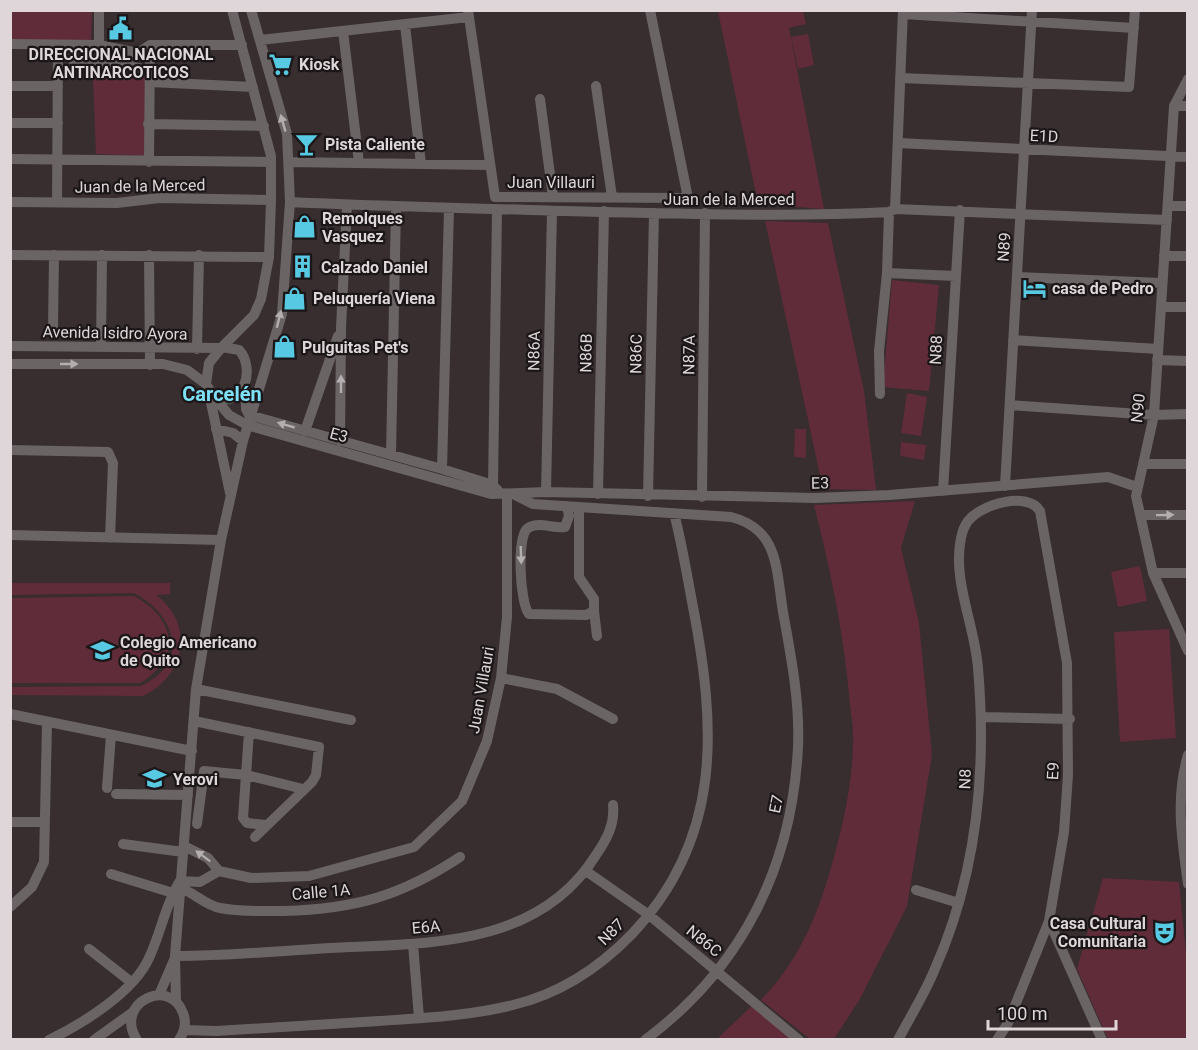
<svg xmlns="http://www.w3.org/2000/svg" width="1198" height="1050" font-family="Roboto,sans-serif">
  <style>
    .green { fill: #602c3a }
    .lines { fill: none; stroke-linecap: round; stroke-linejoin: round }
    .minor { stroke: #6a6465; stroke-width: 10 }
    .oneway { fill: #b5aeb0 }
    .labels { text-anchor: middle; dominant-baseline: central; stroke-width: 4.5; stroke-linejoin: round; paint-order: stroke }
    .poi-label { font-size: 16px; font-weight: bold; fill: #ded6d8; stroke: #1b1617; text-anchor: start }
    .street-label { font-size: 16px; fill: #ded6d8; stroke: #1b1617 }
    .quarter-label { font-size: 20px; font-weight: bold; fill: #7de1fa; stroke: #1b1617 }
  </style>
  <rect width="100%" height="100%" fill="#382d2f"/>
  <path class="green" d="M11 11H92L91 43 11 42Z
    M718 11H803L806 24 789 28 824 209 758 204Z
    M808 34 814 65 798 69 791 37Z
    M146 76 147 156 96 154 93 78Z
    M765 221 828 223 864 391 876 490 823 489Z
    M892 280 939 285 929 391 883 387Z
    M907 393 927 397 921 436 901 433Z
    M795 429H806V458L794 457Z
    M901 442 926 445 924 460 900 456Z
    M915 501 901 548 919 623 932 755 907 906 860 999 834 1039H810L761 1000C795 965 814 924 828 878 841 834 852 790 853 744 854 727 850 710 849 694 843 630 830 568 814 505Z
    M1140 566 1147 601 1118 607 1111 572Z
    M11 583H170V594L156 595C195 623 186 676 143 696L11 695V687L141 686C191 663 176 615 134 593L11 595Z
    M134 596C161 610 183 640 158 668 153 674 148 679 140 683H11V598Z
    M1169 629 1176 738 1120 742 1114 632Z
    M1103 878 1179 882 1188 973 1187 1039H1108L1077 969Z
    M755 1003 799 1040H716Z"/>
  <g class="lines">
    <path class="minor" d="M468 10 495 197 688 198 650 10
      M903 14 1134 28
      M405 25 421 164
      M343 31 359 163
      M260 40 469 17
      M10 44 99 45 138 53 150 45H242
      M74 45 73 60 77 64 132 66 149 71
      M99 66V10
      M900 78 1129 87 1135 10
      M1188 79 1174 106 1154 415 1136 496 1153 573 1188 651
      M150 82 253 87
      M10 86H58
      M596 86 612 197
      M540 99 553 197
      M1174 106H1188
      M10 123H58
      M148 124 264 126
      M898 143 1188 157
      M10 159 271 162
      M149 162 150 45
      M289 162 490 165
      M10 202 117 203 159 198 271 200
      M57 202 58 45
      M290 202C396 207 501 209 607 212 701 214 795 217 889 212L895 209 1167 220
      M1168 206H1188
      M895 209 903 10
      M10 255 269 257
      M149 255 150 365
      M1164 256H1188
      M887 273 956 276
      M1017 277 1162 283
      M1161 307H1188
      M53 329 54 255
      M1013 340 1158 349
      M10 346 219 348
      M101 347 102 255
      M222 347 254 315 261 299 269 257 271 200V156L232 10
      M222 347 239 350C256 368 244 410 214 397L206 384 209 363Z
      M197 349 199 255
      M1157 360 1188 361
      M10 364H163L187 370 206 384
      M245 384 246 409 249 415 442 469 493 485 500 493
      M209 393 230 493
      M880 394 879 351 887 273 889 212
      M214 397 229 415 247 425 491 494 546 492 815 498 889 495 1108 477 1137 487
      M1010 405 1154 415 1188 414
      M216 429 233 433 243 441
      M305 431 338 336
      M340 441 341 328 347 205
      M10 450 108 452 113 463 110 538
      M391 455 396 207
      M1145 464H1188
      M442 469 449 209
      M493 485 497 210
      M1005 486 1032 10
      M943 491 960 210
      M546 492 552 211
      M598 494 604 211
      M515 495 533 504 731 517C779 529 776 569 783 612 791 656 800 702 798 747 792 867 742 968 645 1040
      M648 496 654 213
      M702 497 705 213
      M567 506 569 516 565 527C553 529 540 521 528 528 516 536 520 604 529 614L586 615 594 611V599L579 577V507
      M1142 515H1188
      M10 535 221 540
      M1153 573H1188
      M594 611 597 636
      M501 678 557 689 613 719
      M196 689 351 720
      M10 714 192 751
      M982 717 1070 719
      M194 721 319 747 316 775 312 782 255 837
      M249 732 243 818 247 823 266 825
      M1188 755C1175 798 1182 840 1188 884
      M107 788 111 735
      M116 794 188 795
      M10 822H45
      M197 824 204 771 246 775 303 789
      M123 844 183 852
      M184 846 208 858 219 871 251 878 309 876 414 847 462 801 487 741 501 678 507 617V494
      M586 871 649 915 799 1040
      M111 874 173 893
      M180 888C195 893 205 905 220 908 241 912 263 911 284 911 355 909 401 896 460 857
      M916 890 959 903
      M10 907 32 887 44 862 47 723
      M1049 921 1102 1040
      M413 944 419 1018
      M89 949 131 982
      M175 956C227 956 278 951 330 948 427 943 538 948 596 855 607 839 615 824 613 805
      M159 995 174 960
      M176 1002 175 956 196 689 221 540 243 441 282 314 290 202 287 134 251 10
      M184 1030 216 1031C270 1028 324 1024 379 1021 424 1018 469 1016 513 1005 559 994 600 967 632 934 723 838 716 727 693 607 687 575 682 544 674 513
      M49 1040C82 1024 134 992 149 958 161 933 165 905 180 881L200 882 219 871
      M94 1040 133 1012
      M137 1040C113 1003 170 976 183 1013 187 1023 185 1031 179 1040
      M898 1040C910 1017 924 995 934 971 977 875 987 772 978 668 975 626 952 580 961 538 962 533 965 525 968 521 981 504 1028 491 1040 511L1067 663 1068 775 1064 832 1049 921 1008 1023 997 1040"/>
  </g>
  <defs><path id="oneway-solid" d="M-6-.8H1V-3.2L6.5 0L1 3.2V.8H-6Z" transform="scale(1.5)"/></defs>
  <g class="oneway">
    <use href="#oneway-solid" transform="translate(283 123) rotate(-106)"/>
    <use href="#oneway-solid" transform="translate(279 319) rotate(-76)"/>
    <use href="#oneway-solid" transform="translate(69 364)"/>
    <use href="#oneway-solid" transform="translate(341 384) rotate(-90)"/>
    <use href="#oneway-solid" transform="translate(286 425) rotate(-164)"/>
    <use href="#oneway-solid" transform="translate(1165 515) rotate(-1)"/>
    <use href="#oneway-solid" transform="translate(521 555) rotate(88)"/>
    <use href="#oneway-solid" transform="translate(203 856) rotate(-143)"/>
  </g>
  <defs>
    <symbol id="civic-bare" viewBox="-9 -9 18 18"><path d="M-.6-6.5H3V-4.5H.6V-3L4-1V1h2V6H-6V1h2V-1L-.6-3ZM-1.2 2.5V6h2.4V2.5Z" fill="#58c9e3" stroke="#1b1617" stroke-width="2.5" paint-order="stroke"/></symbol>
    <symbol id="supermarket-bare" viewBox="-9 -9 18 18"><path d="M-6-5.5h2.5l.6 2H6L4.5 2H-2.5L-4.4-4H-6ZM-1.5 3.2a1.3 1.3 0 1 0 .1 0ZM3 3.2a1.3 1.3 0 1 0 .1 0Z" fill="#58c9e3" stroke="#1b1617" stroke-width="2.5" paint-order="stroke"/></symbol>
    <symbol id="bar-bare" viewBox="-9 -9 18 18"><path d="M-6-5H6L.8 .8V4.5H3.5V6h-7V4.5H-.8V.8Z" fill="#58c9e3" stroke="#1b1617" stroke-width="2.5" paint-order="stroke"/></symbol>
    <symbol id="shop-bare" viewBox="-9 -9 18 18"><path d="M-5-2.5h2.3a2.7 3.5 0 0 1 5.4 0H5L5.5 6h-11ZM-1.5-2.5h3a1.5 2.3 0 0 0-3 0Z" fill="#58c9e3" stroke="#1b1617" stroke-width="2.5" paint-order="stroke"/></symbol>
    <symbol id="building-bare" viewBox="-9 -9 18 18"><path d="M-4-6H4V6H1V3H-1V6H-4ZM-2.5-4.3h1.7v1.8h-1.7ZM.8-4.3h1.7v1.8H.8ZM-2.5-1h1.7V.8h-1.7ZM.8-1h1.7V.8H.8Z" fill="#58c9e3" stroke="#1b1617" stroke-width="2.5" paint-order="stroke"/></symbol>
    <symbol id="hotel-bare" viewBox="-9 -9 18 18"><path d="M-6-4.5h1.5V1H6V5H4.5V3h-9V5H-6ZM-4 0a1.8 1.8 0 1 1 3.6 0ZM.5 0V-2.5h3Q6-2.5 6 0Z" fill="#58c9e3" stroke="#1b1617" stroke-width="2.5" paint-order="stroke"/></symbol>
    <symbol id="school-bare" viewBox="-9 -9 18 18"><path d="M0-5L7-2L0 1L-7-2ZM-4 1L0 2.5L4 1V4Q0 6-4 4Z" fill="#58c9e3" stroke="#1b1617" stroke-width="2.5" paint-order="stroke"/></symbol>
    <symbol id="university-bare" viewBox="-9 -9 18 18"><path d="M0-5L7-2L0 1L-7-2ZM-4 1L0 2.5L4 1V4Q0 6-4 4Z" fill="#58c9e3" stroke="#1b1617" stroke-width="2.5" paint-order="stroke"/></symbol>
    <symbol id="theatre-bare" viewBox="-9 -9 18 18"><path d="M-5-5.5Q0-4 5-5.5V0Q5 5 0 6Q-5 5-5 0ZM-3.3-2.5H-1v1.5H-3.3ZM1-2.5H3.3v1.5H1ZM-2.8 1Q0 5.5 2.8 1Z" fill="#58c9e3" stroke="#1b1617" stroke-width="2.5" paint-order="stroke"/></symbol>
  </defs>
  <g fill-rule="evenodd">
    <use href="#civic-bare" x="104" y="12" width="33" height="33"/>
    <use href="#supermarket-bare" x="264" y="48" width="33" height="33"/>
    <use href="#bar-bare" x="290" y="128" width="33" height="33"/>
    <use href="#shop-bare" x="288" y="210" width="33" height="33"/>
    <use href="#building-bare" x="286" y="250" width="33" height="33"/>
    <use href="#hotel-bare" x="1018" y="272" width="33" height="33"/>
    <use href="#shop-bare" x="278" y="282" width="33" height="33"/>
    <use href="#shop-bare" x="268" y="330" width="33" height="33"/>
    <use href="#school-bare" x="86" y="634" width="33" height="33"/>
    <use href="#university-bare" x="138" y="762" width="33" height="33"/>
    <use href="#theatre-bare" x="1148" y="916" width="33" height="33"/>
  </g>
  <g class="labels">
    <g class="poi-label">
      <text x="121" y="54" text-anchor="middle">DIRECCIONAL NACIONAL<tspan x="121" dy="18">ANTINARCOTICOS</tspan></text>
      <text x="299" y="64">Kiosk</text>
      <text x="325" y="144">Pista Caliente</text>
      <text x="322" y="218">Remolques<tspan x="322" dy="18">Vasquez</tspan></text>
      <text x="321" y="267">Calzado Daniel</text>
      <text x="1052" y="288">casa de Pedro</text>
      <text x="313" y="298">Peluquería Viena</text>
      <text x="302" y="347">Pulguitas Pet's</text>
      <text x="120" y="642">Colegio Americano<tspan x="120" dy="18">de Quito</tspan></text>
      <text x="173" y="779">Yerovi</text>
      <text x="1146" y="923" text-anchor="end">Casa Cultural<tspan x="1146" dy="18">Comunitaria</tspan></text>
    </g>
    <g class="street-label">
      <text transform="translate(1044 136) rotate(3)">E1D</text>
      <text x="551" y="182">Juan Villauri</text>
      <text transform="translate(140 186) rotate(-1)">Juan de la Merced</text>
      <text x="729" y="199">Juan de la Merced</text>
      <text transform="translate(1004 247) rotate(-86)">N89</text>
      <text transform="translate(115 333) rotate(1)">Avenida Isidro Ayora</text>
      <text transform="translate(936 350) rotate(-87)">N88</text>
      <text transform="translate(534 351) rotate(-89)">N86A</text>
      <text transform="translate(586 353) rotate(-89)">N86B</text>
      <text transform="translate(636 354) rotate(-89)">N86C</text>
      <text transform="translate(689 355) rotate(-89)">N87A</text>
      <text transform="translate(1138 408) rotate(-84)">N90</text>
      <text transform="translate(339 435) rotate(15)">E3</text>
      <text transform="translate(820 483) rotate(-1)">E3</text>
      <text transform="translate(481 690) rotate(-80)">Juan Villauri</text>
      <text transform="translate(1053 771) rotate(-87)">E9</text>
      <text transform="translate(965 779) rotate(-88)">N8</text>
      <text transform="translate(776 804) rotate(-79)">E7</text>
      <text transform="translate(321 892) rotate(-5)">Calle 1A</text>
      <text transform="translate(426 927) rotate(-5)">E6A</text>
      <text transform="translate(611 932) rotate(-45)">N87</text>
      <text transform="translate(704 941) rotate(39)">N86C</text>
    </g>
    <g class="quarter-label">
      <text x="222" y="394">Carcelén</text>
    </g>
  </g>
  <rect width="1198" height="1050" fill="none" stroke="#ded6d8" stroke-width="24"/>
  <path d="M988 1020v9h128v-9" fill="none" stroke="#ded6d8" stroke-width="3"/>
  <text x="997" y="1020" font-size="18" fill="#ded6d8" stroke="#1b1617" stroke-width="4.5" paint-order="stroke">100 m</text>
</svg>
